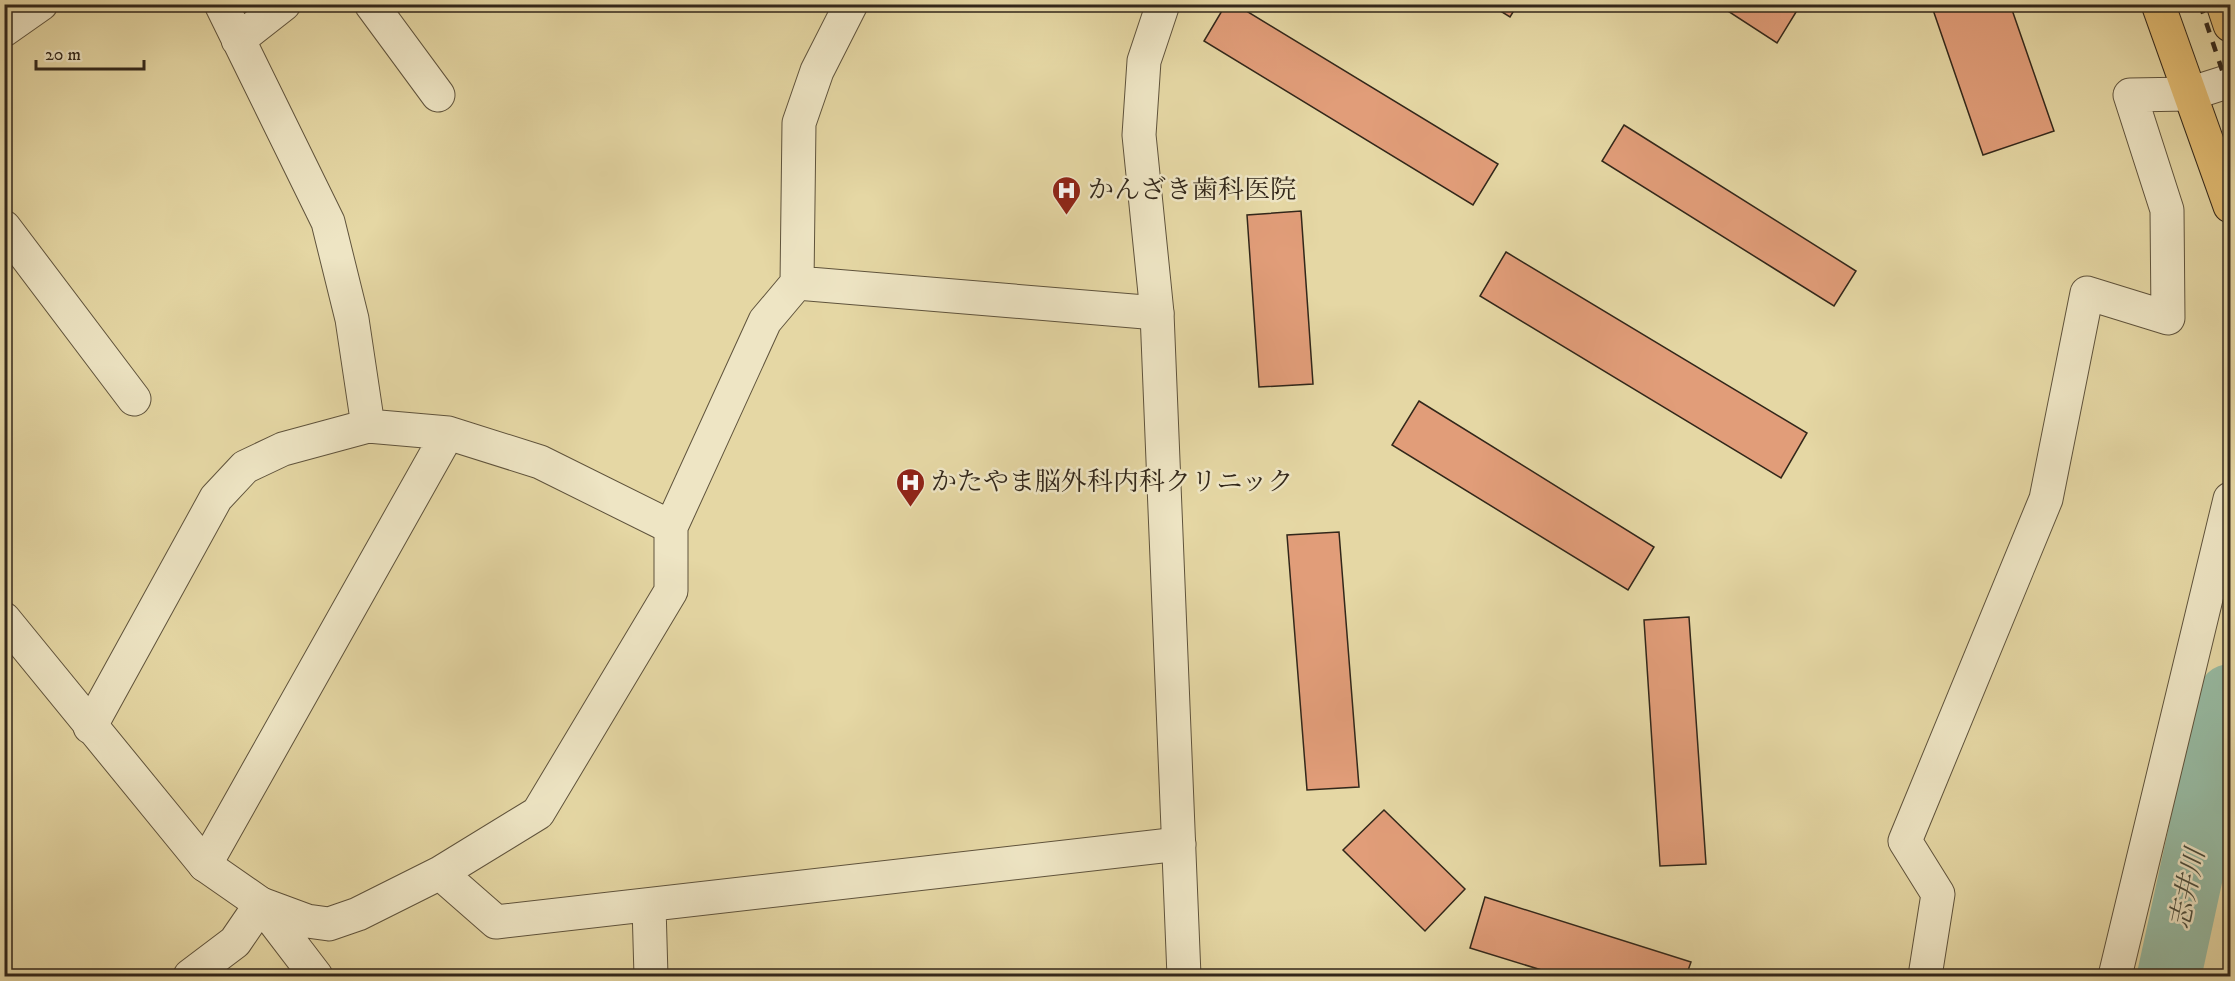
<svg xmlns="http://www.w3.org/2000/svg" width="2235" height="981" font-family="'IM FELL DW Pica','Noto Serif JP',serif">
  <style>
    .lines { fill: none; stroke-linecap: round; stroke-linejoin: round }
    .river { stroke: #97baa2; stroke-width: 64 }
    .building { fill: #e19d79; stroke: #32271a; stroke-width: 1.5 }
    .minor-casing { stroke: #5f533c; stroke-width: 35 }
    .tertiary-casing { stroke: #5f533c; stroke-width: 35 }
    .primary-casing { stroke: #32271a; stroke-width: 35 }
    .minor { stroke: #eee5c4; stroke-width: 33 }
    .tertiary { stroke: #eee5c4; stroke-width: 33 }
    .primary { stroke: #e2bc72; stroke-width: 33 }
    .rail { stroke: #32271a; stroke-width: 4.5; stroke-dasharray: 10 10; stroke-linecap: butt }
    .labels { text-anchor: middle; dominant-baseline: central; stroke-width: 5; stroke-linejoin: round; paint-order: stroke }
    .poi-label { font-size: 26px; fill: #32271a; stroke: #eee5c4; text-anchor: start }
    .water-label { font-size: 27px; font-style: italic; fill: #4b4c3c; stroke: #eee5c4 }
  </style>
  <rect width="100%" height="100%" fill="#e5d7a4"/>
  <filter id="stains"><feTurbulence type="fractalNoise" baseFrequency=".00333" numOctaves="4"/><feColorMatrix values="0 0 0 0 .2 0 0 0 0 .09 0 0 0 0 .02 0 0 0 .5 -.17"/></filter>
  <radialGradient id="worn" r=".72"><stop offset=".6" stop-color="#630" stop-opacity="0"/><stop offset="1" stop-color="#630" stop-opacity=".3"/></radialGradient>
  <g class="lines">
    <path class="river" d="M2169 976 2230 696"/>
  </g>
  <path class="building" d="M1226 4H1235L1498 164 1473 205 1204 41Z
    M1489 4H1518L1510 17Z
    M1717 4H1801L1777 43Z
    M1931 4H2010L2054 131 1983 155Z
    M1624 125 1856 271 1834 306 1602 161Z
    M1301 211 1313 384 1259 387 1247 215Z
    M1506 252 1807 433 1781 478 1480 296Z
    M1419 401 1654 547 1628 590 1392 445Z
    M1339 532 1359 787 1307 790 1287 535Z
    M1689 617 1706 864 1660 866 1644 620Z
    M1384 810 1465 889 1425 931 1343 850Z
    M1485 897 1691 962 1686 976H1561L1470 948Z"/>
  <g class="lines">
    <defs>
      <path id="minor" d="M221 4 328 222 352 319 368 426
        M371 4 438 95
        M4 30 41 4
        M238 40 284 4
        M4 227 134 399
        M797 283 1157 313
        M90 727 216 498 245 467 283 449 368 426 448 433 540 462 671 527
        M205 865 448 433
        M440 873 496 922 1179 844
        M261 904 307 921 329 924 358 914 440 873 538 813 671 591V527L765 321 797 283 799 123 817 71 851 4
        M261 904 316 976
        M649 906 651 976
        M190 976 235 942 261 904
        M1925 976 1938 894 1905 841 2046 499 2087 293 2168 318 2167 210 2130 95 2189 94 2230 81
        M2115 976 2230 499"/>
      <path id="tertiary" d="M1163 4 1144 61 1139 135 1157 313 1184 976
        M4 619 205 865 261 904"/>
      <path id="primary" d="M2158 4 2230 206
        M2223 4 2230 25"/>
    </defs>
    <use href="#minor" class="minor-casing"/>
    <use href="#tertiary" class="tertiary-casing"/>
    <use href="#primary" class="primary-casing"/>
    <use href="#minor" class="minor"/>
    <use href="#tertiary" class="tertiary"/>
    <use href="#primary" class="primary"/>
    <path class="rail" d="M2200 4 2230 94"/>
  </g>
  <defs>
    <symbol id="hospital-pin" viewBox="-11 -11 22 30"><path d="M0 17L-7.5 6A9.5 9.5 0 1 1 7.5 6Z" fill="#8f2418" stroke="#eee5c4"/><path d="M-5-5h3v3.5h4V-5h3V5h-3V1.5h-4V5h-3Z" fill="#fff"/></symbol>
  </defs>
  <g fill-rule="evenodd">
    <use href="#hospital-pin" x="1050" y="174" width="33" height="45"/>
    <use href="#hospital-pin" x="894" y="466" width="33" height="45"/>
  </g>
  <g class="labels">
    <g class="poi-label">
      <text x="1088" y="190">かんざき歯科医院</text>
      <text x="931" y="482">かたやま脳外科内科クリニック</text>
    </g>
    <g class="water-label">
      <text transform="translate(2188 889) rotate(-78)">志井川</text>
    </g>
  </g>
  <rect width="2235" height="981" fill="none" stroke="#e5d7a4" stroke-width="24"/>
  <rect x="6" y="6" width="2223" height="969" fill="none" stroke="#32271a" stroke-width="3"/>
  <rect x="12" y="12" width="2211" height="957" fill="none" stroke="#32271a" stroke-width="1.5"/>
  <path d="M36 60v9h108v-9" fill="none" stroke="#32271a" stroke-width="3"/>
  <text x="45" y="60" font-size="18" fill="#32271a" stroke="#eee5c4" stroke-width="4.5" paint-order="stroke">20 m</text>
  <rect width="100%" height="100%" filter="url(#stains)"/>
  <rect width="100%" height="100%" fill="url(#worn)"/>
</svg>
